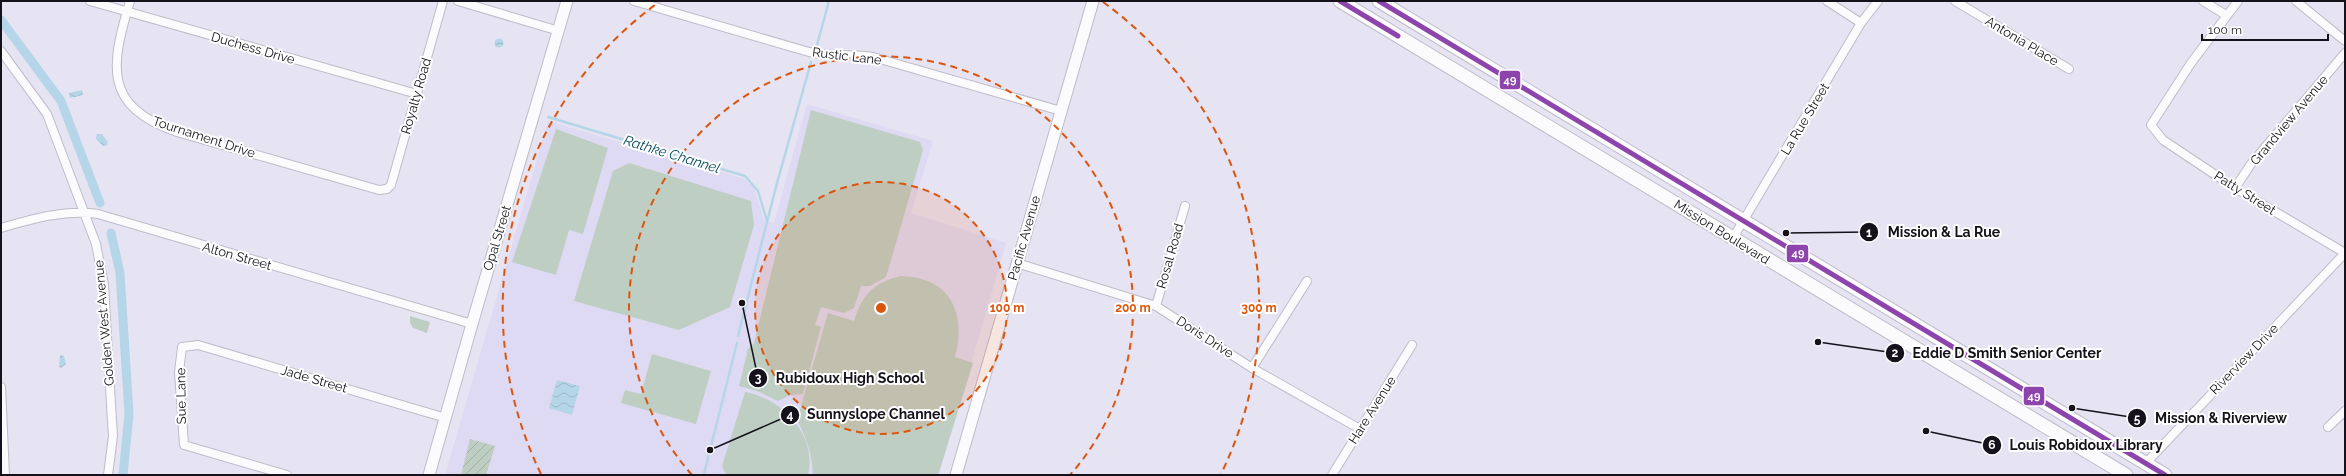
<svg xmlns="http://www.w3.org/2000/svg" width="2346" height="476" font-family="Raleway,sans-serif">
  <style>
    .built { fill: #dfdaf3 }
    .grass { fill: #becec3 }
    .garden { fill: url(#garden-furrows) }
    .water { fill: url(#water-waves) }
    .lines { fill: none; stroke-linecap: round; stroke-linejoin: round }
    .stream { stroke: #b5d6e8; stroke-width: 2.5 }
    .canal { stroke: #b5d6e8; stroke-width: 9 }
    .street-casing { stroke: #bfbcc8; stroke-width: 10 }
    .secondary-casing { stroke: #bfbcc8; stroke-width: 13 }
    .primary-casing { stroke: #bfbcc8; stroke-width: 15 }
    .street { stroke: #fbfbfd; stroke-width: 8 }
    .secondary { stroke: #fbfbfd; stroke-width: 11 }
    .primary { stroke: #fbfbfd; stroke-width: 13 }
    .bus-1-casing { stroke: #fff; stroke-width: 8 }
    .bus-1 { stroke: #8e44ad; stroke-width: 5 }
    .ring { fill: none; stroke: #dd550d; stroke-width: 2; stroke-dasharray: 7 5 }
    .labels { text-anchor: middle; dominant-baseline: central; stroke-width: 4; stroke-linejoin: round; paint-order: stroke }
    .street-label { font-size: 13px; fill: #15121b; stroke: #fff }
    .water-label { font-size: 14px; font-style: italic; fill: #01475a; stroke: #fff }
    .centre { fill: #dd550d; stroke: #fff; stroke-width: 2 }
    .ring-label { font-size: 12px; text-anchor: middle; font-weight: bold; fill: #dd550d; stroke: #fff; stroke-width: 4; stroke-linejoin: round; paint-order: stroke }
    .leader { fill: none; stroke: #15121b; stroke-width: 1.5 }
    .callout-dot { fill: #15121b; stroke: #fff; stroke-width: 1.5 }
    .mark-label { font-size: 12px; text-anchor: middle; font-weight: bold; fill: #fff }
    .callout-label { font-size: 14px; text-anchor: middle; font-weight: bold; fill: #15121b; stroke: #fff; stroke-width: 4; stroke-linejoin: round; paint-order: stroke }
    .line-badge { stroke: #fff; stroke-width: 1.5 }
    .badge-label { font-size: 11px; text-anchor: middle; font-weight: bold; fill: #fff }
  </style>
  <defs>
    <pattern id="garden-furrows" width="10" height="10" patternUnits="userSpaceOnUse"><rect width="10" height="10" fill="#becec3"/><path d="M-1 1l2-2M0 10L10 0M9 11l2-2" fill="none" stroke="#a2b0a7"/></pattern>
    <pattern id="water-waves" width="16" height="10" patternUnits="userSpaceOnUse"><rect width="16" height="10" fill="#b5d6e8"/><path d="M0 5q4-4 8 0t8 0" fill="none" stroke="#9bb7c6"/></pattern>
  </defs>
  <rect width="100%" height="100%" fill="#e6e3f2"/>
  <path class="built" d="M807 104 933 141 911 213 1006 243 939 475H445L548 121 745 179 754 188 764 220 774 223Z"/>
  <path class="grass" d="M811 110 920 142 923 150 886 277 870 286H861L854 308 844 313 821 307 815 325 821 327 803 394 790 395 778 401 757 391 739 386 748 349 754 343Z
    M556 129 608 148 583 234 569 230 556 275 512 262Z
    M629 163 751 201 754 225 730 307 679 330 574 301 613 171Z
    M901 276C950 277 967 313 955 357L973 363 938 475H813C812 454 807 439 797 420L828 313 854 321C862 295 874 282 901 276Z
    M410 316 430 322 427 333 413 328 410 323Z
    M652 354 711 371 696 424 621 403 625 390 641 394Z
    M745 392C781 398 818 435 808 475H726L722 466Z"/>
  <path class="garden" d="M470 439 495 446 486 475H461Z"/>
  <path class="water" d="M494.5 43a4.5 4.5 0 1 1 9 0a4.5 4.5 0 1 1-9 0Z
    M82 90 83 95 70 98 69 93Z
    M97 134H102L108 142 107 145 103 146 96 139Z
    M60 355 64 356 66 364 61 368 59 366Z
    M557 380 580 386 572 415 549 408Z"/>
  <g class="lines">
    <path class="stream" d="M817 45 829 1
      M548 117 745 176 758 191 767 221
      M738 336 777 183 811 62
      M704 474 737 343"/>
    <path class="canal" d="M1 20 61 101 100 203
      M111 233 120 273 129 414 123 475"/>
    <defs>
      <path id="street" d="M90 1 417 94
        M130 1C111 65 102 106 177 132L379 190 387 189 391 185 443 1
        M458 1 559 31
        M634 1 809 52C831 57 851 54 873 57L1061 111
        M1827 1 1861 23
        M1955 1 2069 69
        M2203 1 2226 15
        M2238 1 2191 63 2151 125 2163 140 2235 188 2345 253
        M2296 1 2345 41
        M1 51 47 114 96 244 104 285 112 421 113 436 108 475
        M2235 188 2251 164 2345 53
        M1 228C32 219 66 209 98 214L472 324
        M1733 238 1861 23 1878 1
        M1017 263 1156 306 1252 368 1360 429
        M1156 306 1185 206
        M1252 368 1307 281
        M1 387 5 475
        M2328 427 2345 411
        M2146 463 2345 253
        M287 475 184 445 179 372 182 347 198 345 446 418
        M1332 475 1412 345"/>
      <path id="secondary" d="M429 475 472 324 567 1
        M956 475 1093 1"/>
      <path id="primary" d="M1340 1 2126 475
        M1379 1 2165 475"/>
    </defs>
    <use href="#street" class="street-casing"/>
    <use href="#secondary" class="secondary-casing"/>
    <use href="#primary" class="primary-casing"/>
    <use href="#street" class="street"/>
    <use href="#secondary" class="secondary"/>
    <use href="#primary" class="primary"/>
    <defs>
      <path id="bus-1" d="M1340 1 1398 36
        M1379 1 2165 475"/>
    </defs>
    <use href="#bus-1" class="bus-1-casing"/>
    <use href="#bus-1" class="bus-1"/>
  </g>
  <circle cx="881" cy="308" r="126" fill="#dd550d" fill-opacity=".12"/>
  <g class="ring">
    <circle cx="881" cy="308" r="126"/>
    <path d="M692 475A252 252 0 1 1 1070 475"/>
    <path d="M541 474A378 378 0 0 1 659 2M1103 2A378 378 0 0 1 1221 474"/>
  </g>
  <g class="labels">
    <g class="street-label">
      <text transform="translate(2022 41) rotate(31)">Antonia Place</text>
      <text transform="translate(253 48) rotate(16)">Duchess Drive</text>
      <text transform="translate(847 56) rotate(7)">Rustic Lane</text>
      <text transform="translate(416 96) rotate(-74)">Royalty Road</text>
      <text transform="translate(1805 119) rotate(-59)">La Rue Street</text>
      <text transform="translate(2289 120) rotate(-50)">Grandview Avenue</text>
      <text transform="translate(204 137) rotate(18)">Tournament Drive</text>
      <text transform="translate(2245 193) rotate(32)">Patty Street</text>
      <text transform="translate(1722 232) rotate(32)">Mission Boulevard</text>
      <text transform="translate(497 238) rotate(-73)">Opal Street</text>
      <text transform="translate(1024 238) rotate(-74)">Pacific Avenue</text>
      <text transform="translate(237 256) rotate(16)">Alton Street</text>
      <text transform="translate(1170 256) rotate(-74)">Rosal Road</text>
      <text transform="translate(104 323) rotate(-95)">Golden West Avenue</text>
      <text transform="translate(1205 337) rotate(33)">Doris Drive</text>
      <text transform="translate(2244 359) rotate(-46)">Riverview Drive</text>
      <text transform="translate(314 379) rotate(16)">Jade Street</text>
      <text transform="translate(181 396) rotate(-91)">Sue Lane</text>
      <text transform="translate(1372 410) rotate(-58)">Hare Avenue</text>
    </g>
    <g class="water-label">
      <text transform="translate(672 154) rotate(17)">Rathke Channel</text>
    </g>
  </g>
  <circle cx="881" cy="308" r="6" class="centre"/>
  <g class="ring-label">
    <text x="1007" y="312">100 m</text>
    <text x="1133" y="312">200 m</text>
    <text x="1259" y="312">300 m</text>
  </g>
  <path class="leader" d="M1786 233L1869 232M1818 342L1895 353M742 303L758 378M710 450L790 415M2072 408L2137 418M1926 431L1992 445"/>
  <g class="callout-dot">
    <circle cx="1786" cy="233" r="4"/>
    <circle cx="1818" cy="342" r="4"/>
    <circle cx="742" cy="303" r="4"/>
    <circle cx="710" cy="450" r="4"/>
    <circle cx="2072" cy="408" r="4"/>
    <circle cx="1926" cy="431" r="4"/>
    <circle cx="1869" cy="232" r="10"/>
    <circle cx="1895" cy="353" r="10"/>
    <circle cx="758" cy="378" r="10"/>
    <circle cx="790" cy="415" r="10"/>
    <circle cx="2137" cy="418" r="10"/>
    <circle cx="1992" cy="445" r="10"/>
  </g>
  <g class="mark-label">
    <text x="1869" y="237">1</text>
    <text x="1895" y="357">2</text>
    <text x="758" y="382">3</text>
    <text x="790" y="419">4</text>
    <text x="2137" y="423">5</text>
    <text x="1992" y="449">6</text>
  </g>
  <g class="callout-label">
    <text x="1944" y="237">Mission &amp; La Rue</text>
    <text x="2007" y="358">Eddie D Smith Senior Center</text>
    <text x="850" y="383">Rubidoux High School</text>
    <text x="876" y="419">Sunnyslope Channel</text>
    <text x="2221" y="423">Mission &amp; Riverview</text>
    <text x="2086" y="450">Louis Robidoux Library</text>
  </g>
  <g class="line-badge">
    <rect x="1499" y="70" width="22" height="20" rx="4" fill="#8e44ad"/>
    <rect x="1786" y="244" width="23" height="19" rx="4" fill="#8e44ad"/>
    <rect x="2023" y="386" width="22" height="20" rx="4" fill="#8e44ad"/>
  </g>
  <g class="badge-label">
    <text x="1510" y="84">49</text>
    <text x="1798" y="257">49</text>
    <text x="2034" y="400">49</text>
  </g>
  <rect width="2346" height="476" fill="none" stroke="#15121b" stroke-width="4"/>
  <path d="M2202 34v6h126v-6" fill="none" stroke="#15121b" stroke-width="2"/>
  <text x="2208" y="34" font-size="12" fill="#15121b" stroke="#ffffff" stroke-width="3" paint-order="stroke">100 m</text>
</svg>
